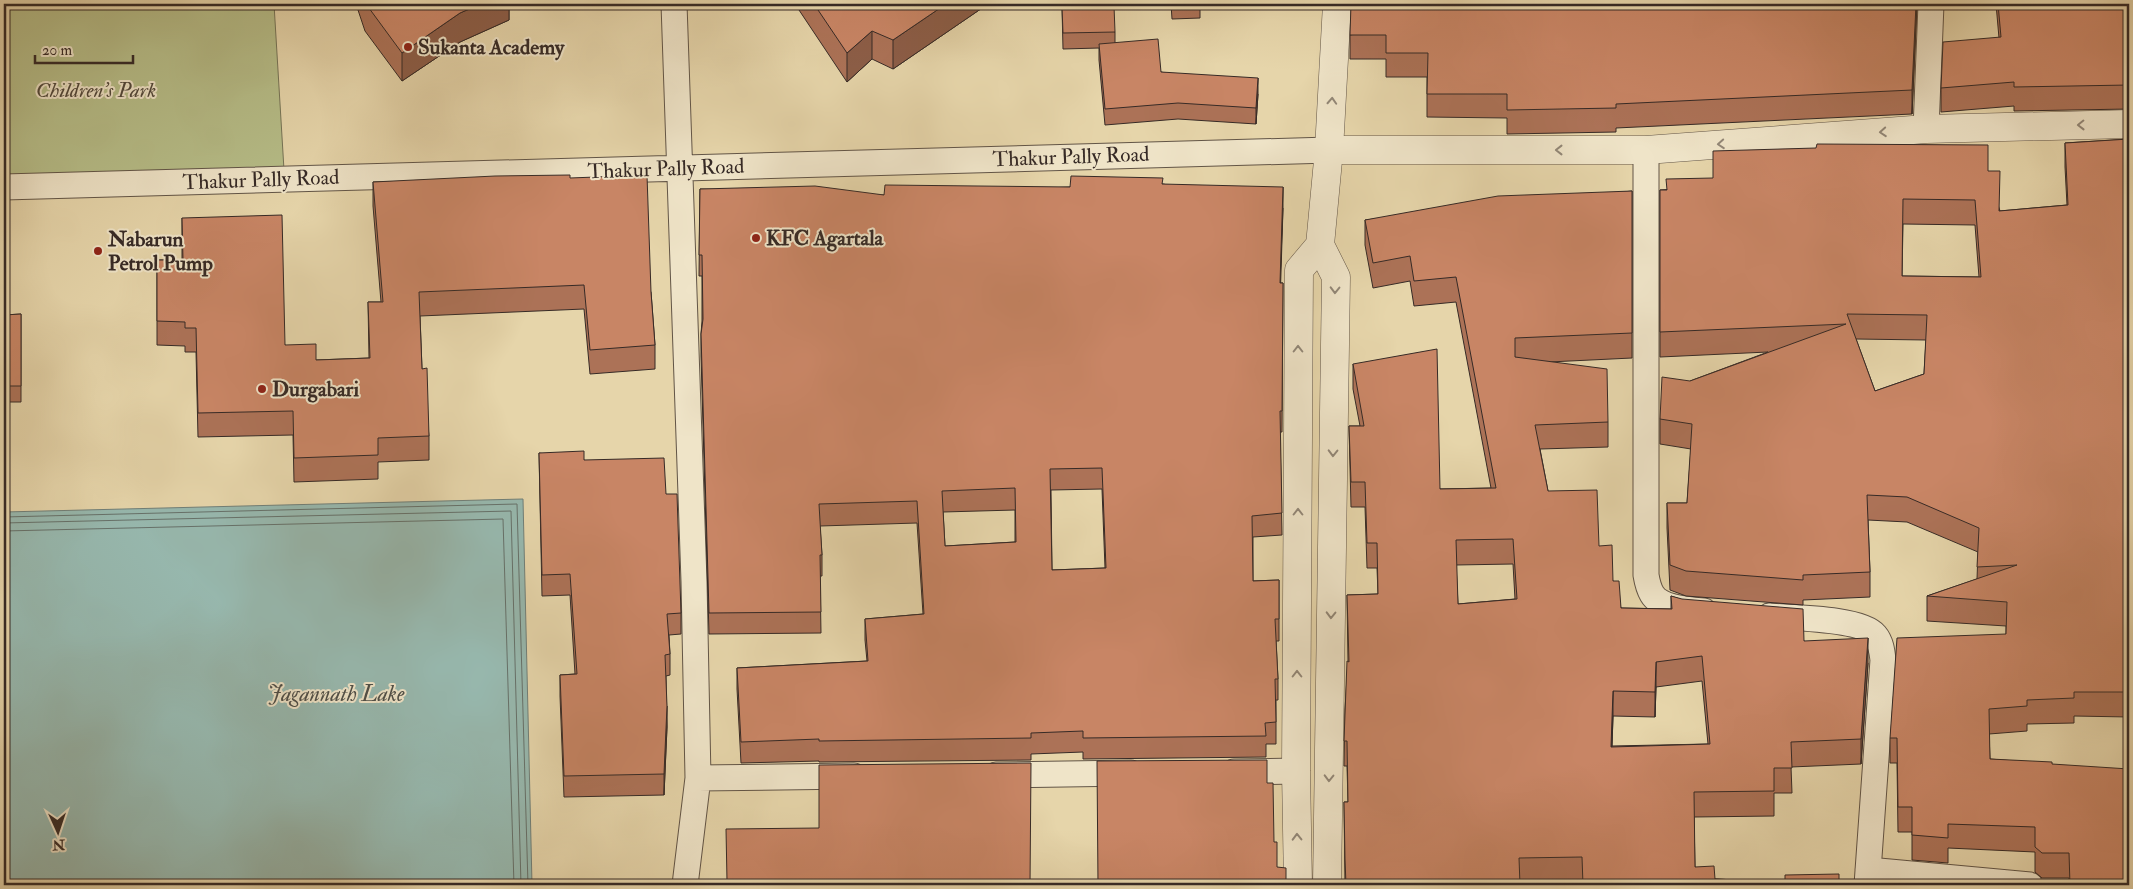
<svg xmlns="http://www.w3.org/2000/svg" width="2133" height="889" font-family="'IM FELL Double Pica',serif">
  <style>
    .green { fill: #b6bd88; stroke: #767457 }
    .water { fill: #97b8ae; stroke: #707f78 }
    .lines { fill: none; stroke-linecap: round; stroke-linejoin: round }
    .shore { stroke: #66716a; stroke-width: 1 }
    .minor-casing { stroke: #625547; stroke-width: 27 }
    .tertiary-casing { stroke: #625547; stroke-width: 29 }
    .minor { stroke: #efe4c8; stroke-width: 25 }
    .tertiary { stroke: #efe4c8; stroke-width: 28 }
    .wall { fill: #ac7257; stroke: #362a26; fill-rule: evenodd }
    .shaded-wall { fill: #8c5d47; stroke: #362a26 }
    .building { fill: #c88565; stroke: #362a26; fill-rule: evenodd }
    .oneway { stroke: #928777 }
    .poi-dot { fill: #8f2418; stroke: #efe4c8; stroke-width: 2 }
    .labels { text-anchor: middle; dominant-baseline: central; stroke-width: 4; stroke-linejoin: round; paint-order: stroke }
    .poi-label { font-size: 21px; font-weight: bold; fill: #362a26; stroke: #efe4c8; text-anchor: start }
    .park-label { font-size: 21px; font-style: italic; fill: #50473a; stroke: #efe4c8 }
    .street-label { font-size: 21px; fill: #362a26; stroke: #efe4c8 }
    .water-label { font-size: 22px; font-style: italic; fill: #4e4e48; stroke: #efe4c8 }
  </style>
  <rect width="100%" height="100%" fill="#e6d5aa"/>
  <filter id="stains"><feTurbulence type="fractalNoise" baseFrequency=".004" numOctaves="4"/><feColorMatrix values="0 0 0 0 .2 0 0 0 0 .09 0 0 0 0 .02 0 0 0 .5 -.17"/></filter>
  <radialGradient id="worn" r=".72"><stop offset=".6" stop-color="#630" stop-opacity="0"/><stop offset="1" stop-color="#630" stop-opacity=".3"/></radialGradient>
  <path class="green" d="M4 4H274L284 170 4 179Z"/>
  <path class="water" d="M523 499 532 885H4V512Z"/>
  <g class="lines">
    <path class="shore" d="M4 517 517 504 528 885
      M4 523 511 511 521 885
      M4 531 503 519 514 885"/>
    <defs>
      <path id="minor" d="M674 4 694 581 698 778 685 885
        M1926 129 1931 4
        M1646 150V575C1647 581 1649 589 1652 594 1660 608 1690 610 1704 611
        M4 187 1329 150
        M1769 616C1792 618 1861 618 1875 635 1881 642 1882 651 1883 660L1867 885
        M1234 772 1296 771
        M996 775 1131 773
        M698 778 854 776
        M1868 870 2030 885"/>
      <path id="tertiary" d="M1329 150H1646L1926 129 2129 124
        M1298 885 1296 771 1299 270 1320 245
        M1327 885 1336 277 1320 245 1329 150 1337 4"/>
    </defs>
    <use href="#minor" class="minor-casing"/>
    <use href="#tertiary" class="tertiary-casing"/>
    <use href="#minor" class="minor"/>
    <use href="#tertiary" class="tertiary"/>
  </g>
  <path class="wall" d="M356 4H509V20L460 42 402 81 365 31Z
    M795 4H988L893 69 872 59 847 82Z
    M1171 4H1200V18L1172 19Z
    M1565 4H1917L1912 114 1616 128V132L1507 134V118L1427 117V77H1386V59H1350V35L1504 8 1565 7Z
    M1996 4H2129V109L2014 111V106L1941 112V88L1999 38Z
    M1062 7 1115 32V43L1161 72 1258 94 1256 124 1178 119 1105 125 1099 60V48L1063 49Z
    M2129 139V717L2074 716V723L2027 724V731L1989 734 1990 759 2052 764 2128 817 2129 885H2069V878H2042L2035 872V852L1948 848V863L1912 860V832H1898L1897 763H1890V738L2006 634V626L1927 621V596L1977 579 1978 552 1907 522 1868 520 1870 572V597L1803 600V605L1686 596 1670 590 1667 528V503H1687L1691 449 1660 444V419L1690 381 1768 352 1660 357V190L1988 171 2000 211 2067 205 2065 167V143ZM1903 224 1975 225 1979 277 1902 276ZM1856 339 1926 340 1924 374 1875 391Z
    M570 178 651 292 655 345V369L590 374 584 309 420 316 422 369 429 436V460L378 462V479L294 482 293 435 198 437 196 352H185V346L157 345V260H182V218L285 345 316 360 369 358 368 302H381L373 206V182Z
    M1163 184 1283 208 1280 283H1283L1282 432H1280L1282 535 1253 537V581L1279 580V641H1276L1278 679V700H1276V744H1266V757L1083 759V752L1031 754V760L819 762V761L741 763 737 689V668L867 661 865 640V619L923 614 917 523 820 526 822 555V576H820L821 633 709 634 701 356V334L702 321V276H699L700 189 884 195 1070 187ZM1102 489 1105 568 1052 570 1051 490ZM1015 510V542L945 546 943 512Z
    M1632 191V358L1549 362 1608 422V447L1540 449 1548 491 1599 546 1613 581 1621 608 1671 609V596L1804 641 1868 663 1861 764 1791 767 1792 793H1774V816L1694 817 1695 867 1715 879 1839 885H1582V882L1520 883V885H1345L1344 802H1348L1347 766H1344L1345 709 1348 661 1347 595 1378 594 1377 568H1367L1365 507H1351L1349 426H1360L1353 389V364L1440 489 1491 488 1456 302 1414 306 1410 281 1373 288 1365 245V220ZM1513 564 1515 599 1458 604 1456 565ZM1702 681 1708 744 1612 746 1613 716 1655 717 1656 687Z
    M21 314V402H4V315Z
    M539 453 584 460 666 494 681 613V634L669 635 670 654V675L666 676 667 727 664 795 564 797 560 696V675L575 674 570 595 542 596Z"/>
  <path class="shaded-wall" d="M481 4H509V20L460 42 402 81V53L460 13Z
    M946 4H988L893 69V40Z
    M1916 4H1917L1912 114V90Z
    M872 31V59L847 82V53Z
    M1258 78V94L1256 124V108Z
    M1283 187V208L1280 304V283Z
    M1868 638V663L1861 764V739Z
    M1656 662V687L1655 717V692Z
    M1613 691V716L1611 772V747Z
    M667 706V727L664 795V774Z
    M2129 783V807L2127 842V817Z"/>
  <path class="building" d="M366 4H481L460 13 402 53Z
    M814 4H946L893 40 872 31 847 53Z
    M1351 4H1504V8L1565 7V4H1916L1912 90 1616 104V108L1507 110V94H1427L1428 53H1386V35H1350Z
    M1998 4H2129V85L2014 87V82L1941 88 1943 42 2001 37Z
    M1114 6 1115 32 1063 33 1062 7Z
    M1158 39 1161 72 1258 78 1256 108 1178 103 1105 109 1099 44Z
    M2129 139V692H2074V698L2027 700V706L1989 709 1990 759 2052 762V764L2129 769V783L2127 817H2129V885H2070L2069 853H2042L2035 847V827L1948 824V838L1912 835V807H1898L1897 738H1890L1897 638 2006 634 2007 602 1927 596 2017 565 1977 567 1979 528 1907 497 1867 495 1870 572 1803 575V580L1686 571 1670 565 1667 503H1687L1692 424 1660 419 1662 377 1690 381 1846 324 1660 332V190H1667L1666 179 1713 178V151L1816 148 1817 144 1988 145V171H2000L1999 211 2068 205 2065 143ZM1903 199 1975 200 1981 277 1902 276ZM1847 314 1927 315 1924 374 1875 391Z
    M570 175V178L647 175 651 292 655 345 590 350 584 285 419 292 422 369 427 368 429 436 378 438V455L294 458 293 411 198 413 196 328H185V322L157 321V260H183L182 218 282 215 285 345 316 344V360L370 358 368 302H383L373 182 495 176Z
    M1071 176 1163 178 1162 184 1283 187 1280 283H1283L1282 411H1280L1282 513 1252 516 1253 581 1279 580V619H1275L1278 679H1275L1276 722 1265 723 1266 736 1083 738V731L1031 733V738L819 741V739L741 742 737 668 868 661 865 619 924 614 917 501 819 504 822 555H820L821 612 709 613 701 334 703 319 702 255H699L700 189 815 186 884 195 885 185 1070 187ZM1102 468 1106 568 1052 570 1050 469ZM1015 488 1016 542 945 546 942 491Z
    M1632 191V333L1515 338V357L1607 369 1608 422 1535 425 1548 491 1597 490 1599 546 1612 545 1613 581H1619L1621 608 1672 609 1671 596 1682 599 1803 609 1804 641 1868 638 1861 739 1791 742 1792 768H1774V791L1694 792 1695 867 1714 866 1715 879 1785 882V875L1839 874V885H1583L1582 857 1519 858 1520 885H1346L1345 859 1344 802H1348L1347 741H1344L1347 661 1349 662 1347 595 1378 594 1377 543H1367L1365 482H1351L1349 426H1364L1353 364 1437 349 1440 489 1496 488 1456 277 1414 281 1410 256 1373 263 1365 220 1498 196ZM1513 539 1517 599 1458 604 1456 540ZM1702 656 1710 744 1611 747 1613 691 1655 692 1656 662Z
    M21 314V386H4V315Z
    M584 451V460L664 458 666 494H677L681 613 667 614 670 654 665 655 667 706 664 774 564 776 560 675 577 674 570 574 542 575 539 453Z
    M1267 760V783H1273L1274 842H1277V867L1286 868V885H1098L1097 761Z
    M1031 763 1030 885H712V881H727L726 829 819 828V765Z"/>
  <defs><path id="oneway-chevron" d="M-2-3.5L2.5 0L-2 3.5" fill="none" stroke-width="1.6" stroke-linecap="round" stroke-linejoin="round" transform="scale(1.25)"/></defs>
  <g class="oneway">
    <use href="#oneway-chevron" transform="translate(1332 101) rotate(-87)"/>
    <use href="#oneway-chevron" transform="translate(2081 125) rotate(179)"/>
    <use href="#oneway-chevron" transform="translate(1883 132) rotate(176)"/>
    <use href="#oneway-chevron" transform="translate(1721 144) rotate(176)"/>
    <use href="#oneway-chevron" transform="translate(1559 150) rotate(180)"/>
    <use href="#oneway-chevron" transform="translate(1335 290) rotate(91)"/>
    <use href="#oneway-chevron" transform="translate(1298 349) rotate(-90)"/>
    <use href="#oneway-chevron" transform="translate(1333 453) rotate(91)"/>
    <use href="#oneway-chevron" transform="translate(1298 512) rotate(-90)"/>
    <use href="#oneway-chevron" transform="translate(1331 615) rotate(91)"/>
    <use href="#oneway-chevron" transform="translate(1297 674) rotate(-90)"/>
    <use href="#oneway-chevron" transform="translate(1329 778) rotate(91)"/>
    <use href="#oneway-chevron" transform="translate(1297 837) rotate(-91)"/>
  </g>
  <g class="poi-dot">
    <circle cx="408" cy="47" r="5"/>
    <circle cx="756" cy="238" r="5"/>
    <circle cx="98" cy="251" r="5"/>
    <circle cx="262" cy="389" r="5"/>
  </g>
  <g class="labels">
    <g class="poi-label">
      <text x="418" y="47">Sukanta Academy</text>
      <text x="766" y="238">KFC Agartala</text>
      <text x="108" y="239">Nabarun<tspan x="108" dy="24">Petrol Pump</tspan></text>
      <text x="272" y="389">Durgabari</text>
    </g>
    <g class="park-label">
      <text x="96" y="90">Children's Park</text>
    </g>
    <g class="street-label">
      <text transform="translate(1071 157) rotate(-2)">Thakur Pally Road</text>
      <text transform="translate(666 169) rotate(-2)">Thakur Pally Road</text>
      <text transform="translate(261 180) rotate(-2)">Thakur Pally Road</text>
    </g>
    <g class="water-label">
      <text x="336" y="694">Jagannath Lake</text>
    </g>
  </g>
  <rect width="2133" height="889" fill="none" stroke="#e6d5aa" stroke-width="20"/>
  <rect x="5" y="5" width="2123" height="879" fill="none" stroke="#362a26" stroke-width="2.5"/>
  <rect x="10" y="10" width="2113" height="869" fill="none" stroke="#362a26"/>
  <g transform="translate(58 832) rotate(177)" stroke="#efe4c8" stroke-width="4" paint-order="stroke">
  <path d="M0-4L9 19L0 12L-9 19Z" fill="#362a26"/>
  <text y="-8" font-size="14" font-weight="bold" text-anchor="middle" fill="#362a26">N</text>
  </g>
  <path d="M35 55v8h98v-8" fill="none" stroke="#362a26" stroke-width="2.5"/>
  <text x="42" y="55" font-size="15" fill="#362a26" stroke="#efe4c8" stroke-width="4" paint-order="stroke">20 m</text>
  <rect width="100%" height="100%" filter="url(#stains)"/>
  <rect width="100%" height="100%" fill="url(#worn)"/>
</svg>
